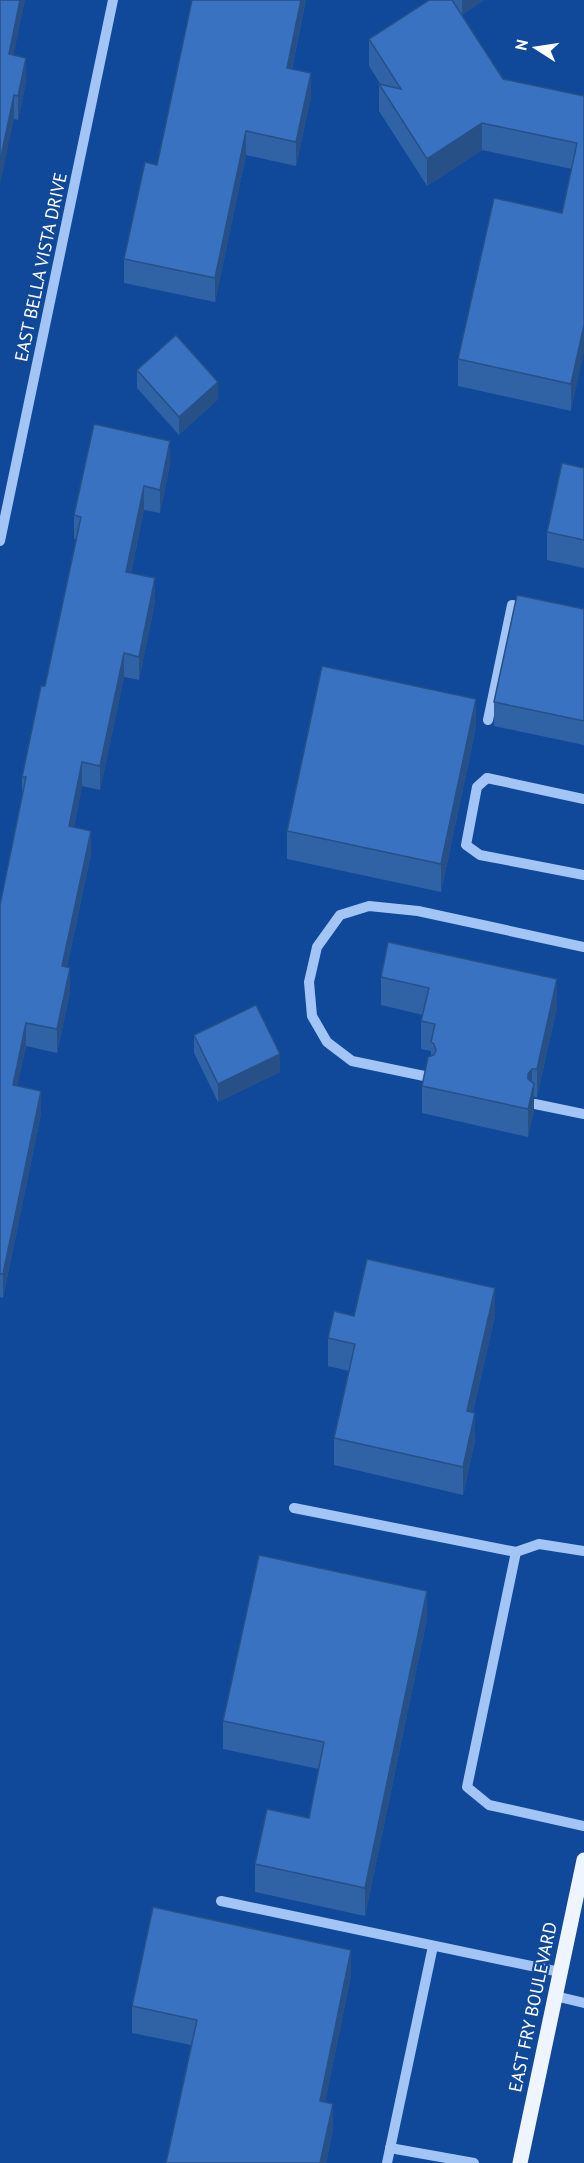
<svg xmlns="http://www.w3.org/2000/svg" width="584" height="2163" font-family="'PT Sans',sans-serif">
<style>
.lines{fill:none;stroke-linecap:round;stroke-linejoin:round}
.minor{stroke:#a2c5f5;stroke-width:10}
.major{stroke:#eff5ff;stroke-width:15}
.wall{fill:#3062a6}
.shaded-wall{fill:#275087}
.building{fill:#3872c1;stroke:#275087;stroke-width:1.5}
.labels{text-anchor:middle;stroke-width:4.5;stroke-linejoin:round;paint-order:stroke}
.street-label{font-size:18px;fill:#fff;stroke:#10489a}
</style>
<rect width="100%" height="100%" fill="#10489a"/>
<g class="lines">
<g class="minor">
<path d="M 0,541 L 113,0"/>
<path d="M 488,720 L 512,605 L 528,608"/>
<path d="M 584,799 L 487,778 L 477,787 L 466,845 L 480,855 L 584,875"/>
<path d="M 429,1077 L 352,1061 L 327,1042 L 312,1016 L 309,982 L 317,947 L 340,915 L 369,906 L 418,911 L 584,947"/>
<path d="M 535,1104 L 584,1114"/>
<path d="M 294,1508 L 516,1552"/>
<path d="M 584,1551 L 539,1544 L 516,1552 L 467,1787 L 489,1805 L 584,1826"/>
<path d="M 221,1901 L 560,1972"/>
<path d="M 555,1996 L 584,2003"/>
<path d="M 390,2148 L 474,2163"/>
<path d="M 387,2163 L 433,1946"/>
</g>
<path class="major" d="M 520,2163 L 584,1860"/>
</g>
<g class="wall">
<path d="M 0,0 L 25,0 L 13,55 L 26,82 L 18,120 L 14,119 Z"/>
<path d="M 306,0 L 292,69 L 311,97 L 296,166 L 246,155 L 215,302 L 124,283 L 124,259 L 157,165 Z"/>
<path d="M 429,0 L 484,0 L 462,15 L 503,79 L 584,96 L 571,411 L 458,386 L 458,359 L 562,213 L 572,169 L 482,150 L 427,186 L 379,111 L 379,84 L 381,85 L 369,66 L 369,39 Z"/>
<path d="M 137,370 L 218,399 L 179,435 L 137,388 Z"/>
<path d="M 170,464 L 160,513 L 144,510 L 131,573 L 155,602 L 139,680 L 124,677 L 100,790 L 82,786 L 74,827 L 91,854 L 67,967 L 70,992 L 57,1053 L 26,1046 L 17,1086 L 41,1114 L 3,1298 L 0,1297 L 0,905 L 22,798 L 22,777 L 45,686 L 77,539 L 74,539 L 74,515 Z"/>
<path d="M 584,468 L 584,568 L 547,560 L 547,532 Z"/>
<path d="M 584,609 L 584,745 L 494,726 L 494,702 Z"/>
<path d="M 476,727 L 441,892 L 287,859 L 287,831 Z"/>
<path d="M 381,977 L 557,1007 L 537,1097 L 534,1097 L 534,1111 L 528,1137 L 422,1113 L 422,1086 L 431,1056 L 431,1051 L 421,1049 L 421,1021 L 423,1015 L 381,1005 Z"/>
<path d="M 194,1035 L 280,1072 L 218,1102 L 194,1053 Z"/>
<path d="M 495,1316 L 473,1412 L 475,1441 L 463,1495 L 334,1465 L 334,1438 L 349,1371 L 328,1366 L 328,1338 Z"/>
<path d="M 427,1619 L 365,1916 L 255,1892 L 255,1864 L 309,1818 L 319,1769 L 223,1749 L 223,1721 Z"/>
<path d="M 351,1976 L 325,2102 L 333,2130 L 326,2163 L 166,2163 L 191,2045 L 132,2033 L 132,2006 Z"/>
</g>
<g class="shaded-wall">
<path d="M 20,0 L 25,0 L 9,78 L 9,54 Z"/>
<path d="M 301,0 L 306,0 L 287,92 L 287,68 Z"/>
<path d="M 462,0 L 484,0 L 462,15 Z"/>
<path d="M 26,58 L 26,82 L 18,120 L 18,96 Z"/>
<path d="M 311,73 L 311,97 L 296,166 L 296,142 Z"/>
<path d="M 14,95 L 14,119 L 0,185 L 0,161 Z"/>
<path d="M 482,123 L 482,150 L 427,186 L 427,159 Z"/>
<path d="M 246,131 L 246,155 L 215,302 L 215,278 Z"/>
<path d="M 584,325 L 584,352 L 571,411 L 571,384 Z"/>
<path d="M 218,382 L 218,399 L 179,435 L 179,417 Z"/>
<path d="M 170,441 L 170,464 L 160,513 L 160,490 Z"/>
<path d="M 144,486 L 144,510 L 126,595 L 126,572 Z"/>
<path d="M 155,578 L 155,602 L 139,680 L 139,657 Z"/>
<path d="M 124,653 L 124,677 L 100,790 L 100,766 Z"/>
<path d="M 476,699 L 476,727 L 441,892 L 441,864 Z"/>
<path d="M 82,762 L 82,786 L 69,850 L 69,826 Z"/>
<path d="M 91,831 L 91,854 L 62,990 L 62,966 Z"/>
<path d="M 70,968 L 70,992 L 57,1053 L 57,1029 Z"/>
<path d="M 557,979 L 557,1007 L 537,1097 L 537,1069 Z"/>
<path d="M 26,1023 L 26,1046 L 13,1108 L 13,1085 Z"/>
<path d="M 280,1054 L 280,1072 L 218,1102 L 218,1084 Z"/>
<path d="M 532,1069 L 532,1091 L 534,1084 L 534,1111 L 528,1137 L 528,1074 Z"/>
<path d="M 41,1091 L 41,1114 L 3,1298 L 3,1274 Z"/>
<path d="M 495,1288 L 495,1316 L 467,1439 L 467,1411 Z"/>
<path d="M 475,1413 L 475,1441 L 463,1495 L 463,1467 Z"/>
<path d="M 427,1591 L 427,1619 L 365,1916 L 365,1888 Z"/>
<path d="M 351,1950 L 351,1976 L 320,2128 L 320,2101 Z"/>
<path d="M 333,2104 L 333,2130 L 326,2163 L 320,2163 Z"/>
</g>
<g class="building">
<path d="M 0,0 L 20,0 L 9,54 L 26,58 L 18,96 L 14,95 L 0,161 Z"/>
<path d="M 192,0 L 301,0 L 287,68 L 311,73 L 296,142 L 246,131 L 215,278 L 124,259 L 145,162 L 157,165 Z"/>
<path d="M 429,0 L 452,0 L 503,79 L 584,96 L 584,325 L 571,384 L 458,359 L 494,198 L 562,213 L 577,143 L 482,123 L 427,159 L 379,84 L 401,89 L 369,39 Z"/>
<path d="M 176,335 L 218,382 L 179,417 L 137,370 Z"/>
<path d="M 94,424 L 170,441 L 160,490 L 144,486 L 126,572 L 155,578 L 139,657 L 124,653 L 100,766 L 82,762 L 69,826 L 91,831 L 62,966 L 70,968 L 57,1029 L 26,1023 L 13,1085 L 41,1091 L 3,1274 L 0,1274 L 0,905 L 26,777 L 22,777 L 41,686 L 45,686 L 81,517 L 74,515 Z"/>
<path d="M 562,463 L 584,468 L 584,540 L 547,532 Z"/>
<path d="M 517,595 L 584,609 L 584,721 L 494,702 Z"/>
<path d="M 322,666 L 476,699 L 441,864 L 287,831 Z"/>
<path d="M 388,942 L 557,979 L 537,1069 L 532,1069 L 528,1074 L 528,1079 L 534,1084 L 528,1109 L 422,1086 L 428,1057 L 434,1055 L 436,1050 L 434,1044 L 431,1042 L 435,1024 L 421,1021 L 429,988 L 381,977 Z"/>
<path d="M 256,1005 L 280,1054 L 218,1084 L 194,1035 Z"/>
<path d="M 367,1259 L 495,1288 L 467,1411 L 475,1413 L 463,1467 L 334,1438 L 355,1344 L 328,1338 L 334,1311 L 354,1316 Z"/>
<path d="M 259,1555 L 427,1591 L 365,1888 L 255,1864 L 267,1809 L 309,1818 L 324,1742 L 223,1721 Z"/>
<path d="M 153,1907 L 351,1950 L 320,2101 L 333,2104 L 320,2163 L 166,2163 L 197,2020 L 132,2006 Z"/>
</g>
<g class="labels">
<g class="street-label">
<text transform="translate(41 267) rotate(-78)" y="6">EAST BELLA VISTA DRIVE</text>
<text transform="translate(533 2007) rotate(-78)" y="6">EAST FRY BOULEVARD</text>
</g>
</g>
<g transform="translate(536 48) rotate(282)" stroke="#10489a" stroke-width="4.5" paint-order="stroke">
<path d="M0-4.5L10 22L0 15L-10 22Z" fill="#ffffff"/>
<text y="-9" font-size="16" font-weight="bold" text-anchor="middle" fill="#ffffff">N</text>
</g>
</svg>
